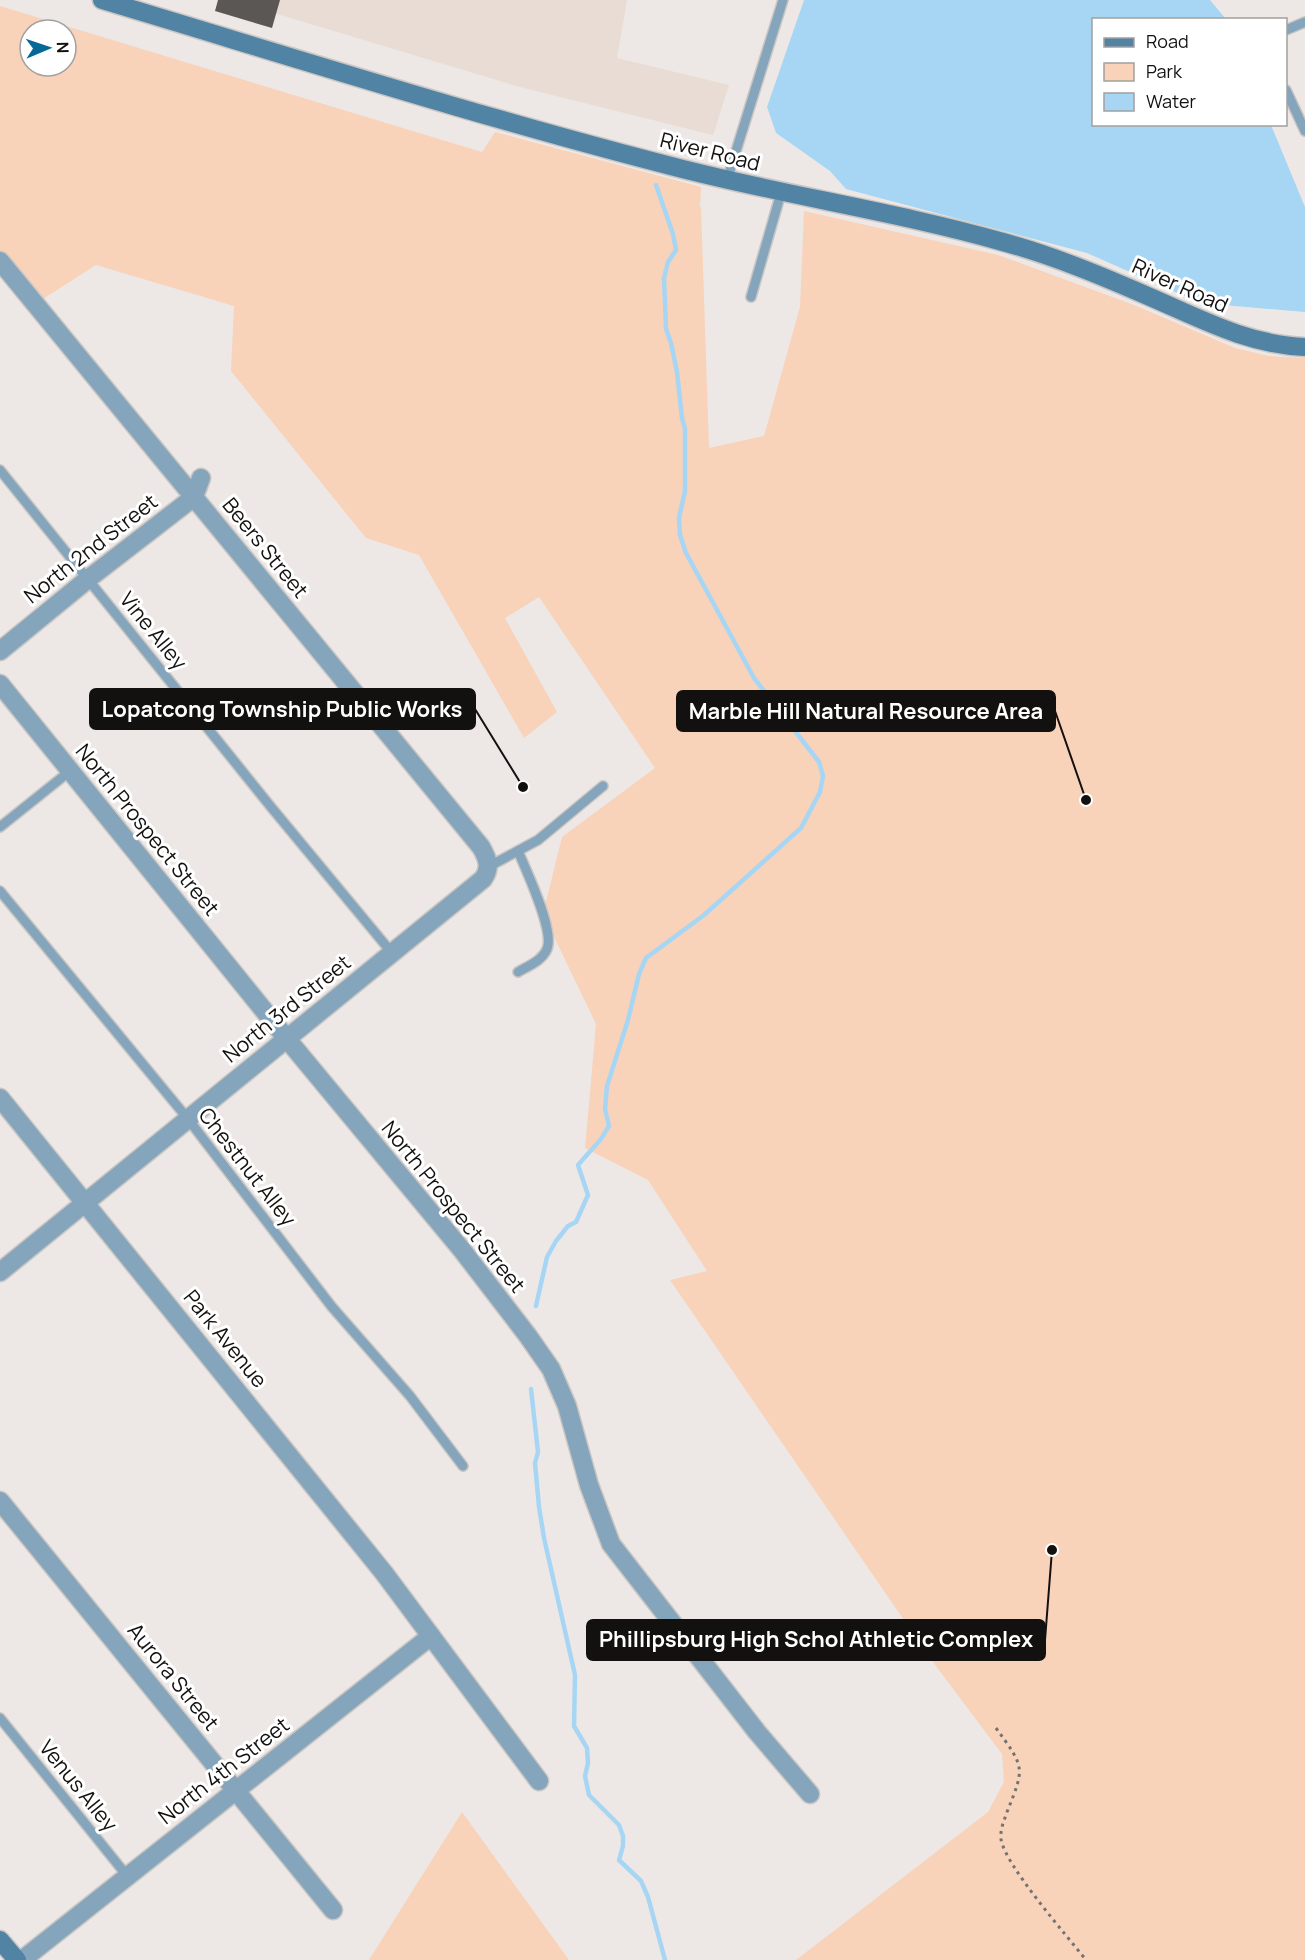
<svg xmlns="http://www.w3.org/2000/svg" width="1305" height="1960" font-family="Manrope,sans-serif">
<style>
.built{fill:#e8dcd4}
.green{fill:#f8d2b9;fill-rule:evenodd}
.water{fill:#a7d6f5}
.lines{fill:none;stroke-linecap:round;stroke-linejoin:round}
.stream{stroke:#a7d6f5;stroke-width:4.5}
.building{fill:#5b5754}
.lane-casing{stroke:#cac6c3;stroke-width:12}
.street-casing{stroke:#cac6c3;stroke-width:21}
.secondary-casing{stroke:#cac6c3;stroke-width:21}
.path{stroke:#757270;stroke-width:3;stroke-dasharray:3 4.5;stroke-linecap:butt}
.lane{stroke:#84a5bb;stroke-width:9}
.street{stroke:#84a5bb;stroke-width:18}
.secondary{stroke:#5083a4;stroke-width:18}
.labels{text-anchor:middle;stroke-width:6;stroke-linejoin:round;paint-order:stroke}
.street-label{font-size:21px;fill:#131110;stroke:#fff}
.leader{fill:none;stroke:#131110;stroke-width:2}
.callout-dot{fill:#131110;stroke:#fff;stroke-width:2}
.callout{fill:#131110;stroke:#131110;stroke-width:2}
.callout-label{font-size:22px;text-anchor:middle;font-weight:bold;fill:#fff}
</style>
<rect width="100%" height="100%" fill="#ede8e5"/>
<path class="built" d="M 231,0 L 627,0 L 617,58 L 729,85 L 713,135 L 520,87 Z"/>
<g class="green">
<path d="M 0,6 L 482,152 L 495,132 L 701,187 L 700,207 L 701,207 L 709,448 L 764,436 L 800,307 L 804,211 L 998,255 L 1134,305 L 1235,348 L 1269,356 L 1305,358 L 1305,1960 L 796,1960 L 988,1812 L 1004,1782 L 1002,1754 L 930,1658 L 670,1280 L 707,1271 L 648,1180 L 585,1148 L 596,1024 L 543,914 L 562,837 L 655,768 L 539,597 L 505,618 L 557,712 L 524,738 L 419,555 L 366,538 L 231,371 L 234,306 L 96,265 L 35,304 L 0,264 ZM 30,30 L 66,30 L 66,66 L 30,66 Z"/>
<path d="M 462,1812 L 569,1960 L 369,1960 Z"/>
</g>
<path class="water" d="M 804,0 L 1210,0 L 1226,19 L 1094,20 L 1094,124 L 1271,125 L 1305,207 L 1305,312 L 1200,303 L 1087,253 L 846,189 L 830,171 L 776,133 L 767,107 Z"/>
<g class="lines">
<g class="stream">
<path d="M 536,1306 L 547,1257 L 556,1241 L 568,1226 L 576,1222 L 588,1195 L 578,1165 L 601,1139 L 609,1126 L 605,1109 L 607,1086 L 628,1020 L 639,974 L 646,958 L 704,915 L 801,828 L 820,792 L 823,776 L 819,762 L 754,678 L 686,553 L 680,535 L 679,518 L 685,491 L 685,429 L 682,418 L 677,372 L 671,343 L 666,329 L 664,278 L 668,262 L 676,250 L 673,234 L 656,185"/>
<path d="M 531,1389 L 538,1452 L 535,1463 L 539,1507 L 544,1538 L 575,1675 L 574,1726 L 587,1748 L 588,1763 L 585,1776 L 589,1795 L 619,1825 L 623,1836 L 623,1846 L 619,1860 L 641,1881 L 648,1897 L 665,1960"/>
</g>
</g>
<path class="building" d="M 218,0 L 280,0 L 272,28 L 215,11 Z"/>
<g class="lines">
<defs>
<g id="lane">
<path d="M 1286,30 L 1305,22"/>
<path d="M 1286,90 L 1305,131"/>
<path d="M 727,180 L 783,0"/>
<path d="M 751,297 L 781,193"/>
<path d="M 0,470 L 271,807 L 392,953"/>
<path d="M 0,827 L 70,771"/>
<path d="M 488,867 L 538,840 L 603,786"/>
<path d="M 0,891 L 188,1119 L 332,1307 L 410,1396 L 463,1466"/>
<path d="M 518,972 C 528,966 542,961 547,949 C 555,931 526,870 518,851"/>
<path d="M 0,1718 L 128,1877"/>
</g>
<g id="street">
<path d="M 0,261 L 481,847 C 488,859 491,868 483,879 L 0,1272"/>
<path d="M 0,651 L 88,579 L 194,497 L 201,478"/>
<path d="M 0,684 L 287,1039 L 462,1250 L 528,1336 L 551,1369 L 567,1406 L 589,1485 L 611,1544 L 757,1732 L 810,1794"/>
<path d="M 0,1098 L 384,1573 L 539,1781"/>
<path d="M 0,1501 L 333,1910"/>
<path d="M 22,1960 L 431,1636"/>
</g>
<g id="secondary">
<path d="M 102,0 C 292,57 480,117 671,166 C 781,195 894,211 1003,242 C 1054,256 1102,276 1150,297 C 1201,319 1249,345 1305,347"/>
<path d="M 0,1940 L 17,1960"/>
</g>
</defs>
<use href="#lane" class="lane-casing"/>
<use href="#street" class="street-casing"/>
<use href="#secondary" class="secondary-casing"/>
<path class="path" d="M 996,1728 C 1025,1768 1025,1767 1007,1812 C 1004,1821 1000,1829 1001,1839 C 1004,1864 1068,1937 1086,1960"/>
<use href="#lane" class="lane"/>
<use href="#street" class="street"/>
<use href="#secondary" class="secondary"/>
</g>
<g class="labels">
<g class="street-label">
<text transform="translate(710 152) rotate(14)" y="7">River Road</text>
<text transform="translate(1180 286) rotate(24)" y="7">River Road</text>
<text transform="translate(265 548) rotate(51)" y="7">Beers Street</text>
<text transform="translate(91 549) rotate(-38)" y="7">North 2nd Street</text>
<text transform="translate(153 631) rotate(51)" y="7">Vine Alley</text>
<text transform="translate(147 830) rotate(51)" y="7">North Prospect Street</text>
<text transform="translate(287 1009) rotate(-39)" y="7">North 3rd Street</text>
<text transform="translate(247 1167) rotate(52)" y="7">Chestnut Alley</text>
<text transform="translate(453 1207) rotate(51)" y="7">North Prospect Street</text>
<text transform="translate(225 1339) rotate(51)" y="7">Park Avenue</text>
<text transform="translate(173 1677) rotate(51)" y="7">Aurora Street</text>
<text transform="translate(224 1771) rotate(-38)" y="7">North 4th Street</text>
<text transform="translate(78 1786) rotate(51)" y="7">Venus Alley</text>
</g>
</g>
<path class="leader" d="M523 787L475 709M1086 800L1055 711M1052 1550L1045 1640"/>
<g class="callout-dot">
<circle cx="523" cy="787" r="6"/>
<circle cx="1086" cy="800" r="6"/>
<circle cx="1052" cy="1550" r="6"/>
</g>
<g class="callout">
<rect x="90" y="689" width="385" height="40" rx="6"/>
<rect x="677" y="691" width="378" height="40" rx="6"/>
<rect x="587" y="1620" width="458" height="40" rx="6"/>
</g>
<g class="callout-label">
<text x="282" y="717">Lopatcong Township Public Works</text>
<text x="866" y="719">Marble Hill Natural Resource Area</text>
<text x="816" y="1647">Phillipsburg High Schol Athletic Complex</text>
</g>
<rect x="1092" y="18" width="195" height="108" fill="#ffffff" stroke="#a1a09f" stroke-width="1.5"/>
<rect x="1104" y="38" width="30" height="9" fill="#5083a4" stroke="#a1a09f" stroke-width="1.5"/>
<text x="1146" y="48" font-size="18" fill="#131110">Road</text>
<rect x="1104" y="63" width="30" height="18" fill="#f8d2b9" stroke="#a1a09f" stroke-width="1.5"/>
<text x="1146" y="78" font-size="18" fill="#131110">Park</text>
<rect x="1104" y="93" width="30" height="18" fill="#a7d6f5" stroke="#a1a09f" stroke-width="1.5"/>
<text x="1146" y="108" font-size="18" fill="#131110">Water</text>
<g transform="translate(48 48) rotate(88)"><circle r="28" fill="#ffffff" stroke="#a1a09f" stroke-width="1.5"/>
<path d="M0-4.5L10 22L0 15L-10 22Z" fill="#046997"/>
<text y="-9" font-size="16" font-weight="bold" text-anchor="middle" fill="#131110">N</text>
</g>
</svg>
